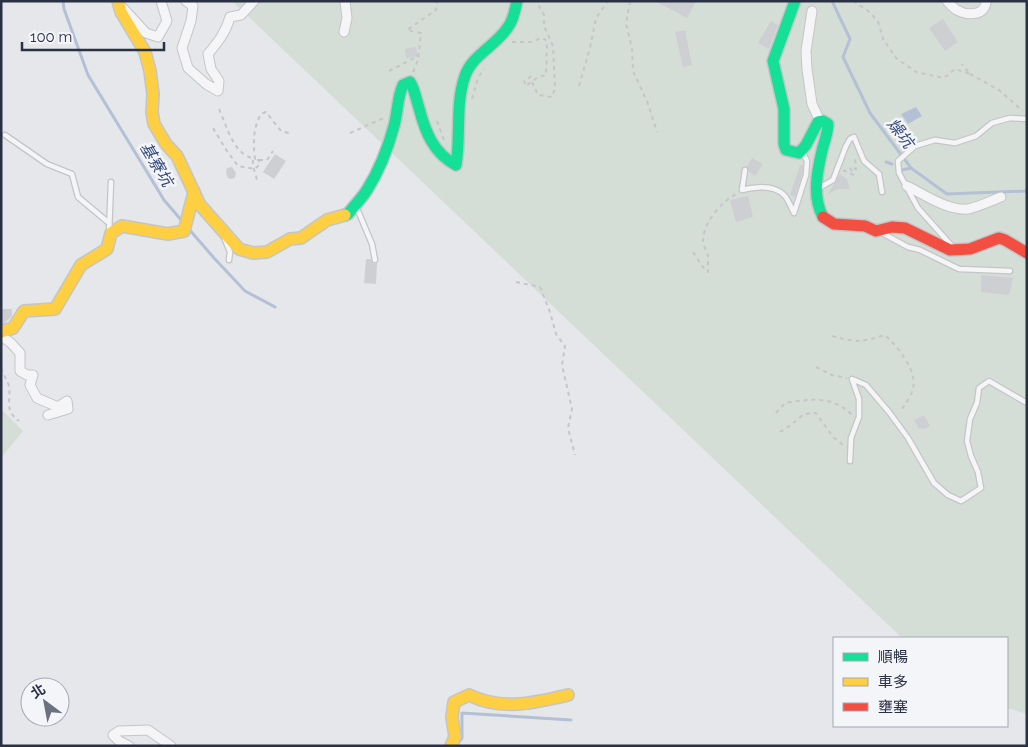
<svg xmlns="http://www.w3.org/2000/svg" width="1028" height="747" font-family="Raleway,'Noto Sans TC',sans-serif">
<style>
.green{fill:#d5ded6}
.water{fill:#b4c0d5}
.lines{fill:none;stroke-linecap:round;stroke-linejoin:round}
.stream{stroke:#b4c0d5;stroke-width:3}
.building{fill:#cecfd3}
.lane-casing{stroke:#c4c5c8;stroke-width:7}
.street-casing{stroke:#c4c5c8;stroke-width:11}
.fast-casing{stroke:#c4c5c8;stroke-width:14}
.slow-casing{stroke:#c4c5c8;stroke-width:14}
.jam-casing{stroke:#c4c5c8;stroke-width:14}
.path{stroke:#c5c5ca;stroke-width:2;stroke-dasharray:4 4;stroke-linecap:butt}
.lane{stroke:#f5f5f7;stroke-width:4.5}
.street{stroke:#f5f5f7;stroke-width:9}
.fast{stroke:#16e098;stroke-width:11}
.slow{stroke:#ffcf43;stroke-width:11}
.jam{stroke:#f24e42;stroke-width:11}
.labels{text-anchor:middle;stroke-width:5;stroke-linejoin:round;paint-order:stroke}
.water-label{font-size:16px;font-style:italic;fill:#344b7a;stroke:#f4f5f9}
</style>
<rect width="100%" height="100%" fill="#e6e7ea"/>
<g class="green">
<path d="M 232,1 L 1027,1 L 1027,714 L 1007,708 L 1007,638 L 902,638 Z"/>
<path d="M 1,409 L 23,431 L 1,458 Z"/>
</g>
<path class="water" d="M 916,107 L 922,116 L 908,124 L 901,114 Z"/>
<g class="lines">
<g class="stream">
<path d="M 63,1 L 64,9 L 88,75 L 164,200 L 182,221"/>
<path d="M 832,1 L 850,39 L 843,57 L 870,113 L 911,168 L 947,194 L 1027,191"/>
<path d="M 886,162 L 892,164"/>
<path d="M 902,170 L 911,168"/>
<path d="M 188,228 L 214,258 L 245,291 L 275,307"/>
<path d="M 459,742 L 462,738 L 462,713 L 571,720"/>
</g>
</g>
<g class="building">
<path d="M 655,1 L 696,1 L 687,18 Z"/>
<path d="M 943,19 L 958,42 L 945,51 L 929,28 Z"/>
<path d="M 771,21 L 778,25 L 769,49 L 758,43 Z"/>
<path d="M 685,30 L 692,65 L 683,67 L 675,32 Z"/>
<path d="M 416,47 L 418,56 L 406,58 L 405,49 Z"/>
<path d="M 275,154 L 286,161 L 274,179 L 263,172 Z"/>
<path d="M 752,158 L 763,164 L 755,176 L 749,172 L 747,166 Z"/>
<path d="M 800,165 L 803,165 L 802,174 L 795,197 L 790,195 Z"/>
<path d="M 232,167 L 236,173 L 235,178 L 231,179 L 228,178 L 226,173 L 227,168 Z"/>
<path d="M 840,174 L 847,179 L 850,189 L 838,189 L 828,194 Z"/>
<path d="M 748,196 L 753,217 L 736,222 L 730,200 Z"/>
<path d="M 366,259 L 371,259 L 373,264 L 377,263 L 376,284 L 364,283 Z"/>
<path d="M 981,275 L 1013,278 L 1009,295 L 981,292 Z"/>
<path d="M 1,309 L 12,309 L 12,316 L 4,324 L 1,324 Z"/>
<path d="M 924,415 L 930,426 L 924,429 L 918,428 L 914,420 Z"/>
</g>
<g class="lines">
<defs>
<g id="lane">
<path d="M 5,135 L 47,164 L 72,174 L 78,197 L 109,223"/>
<path d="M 745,170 L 742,190 C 754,187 773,184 784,195 C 788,199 791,207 794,213 L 806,175 L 807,161 L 802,151"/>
<path d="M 819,188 L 833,180 L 846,146 L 850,139 L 854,137 L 864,161 L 879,174 L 882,192"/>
<path d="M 356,206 L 372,244 L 375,260"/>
<path d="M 109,233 L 111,182"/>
<path d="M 882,233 L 908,247 L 920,250 L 959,269 L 1010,271"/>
<path d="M 225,240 L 230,252 L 229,260"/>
<path d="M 951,245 L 918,208 L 899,173 L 898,161 L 915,146 L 935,140 L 955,143 L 976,136 L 992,123 L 1010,118 L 1027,119"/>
<path d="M 850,461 L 851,438 L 859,417 L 859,399 L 852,379 L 866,385 L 889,412 L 908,438 L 934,483 L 948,495 L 961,501 L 981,488 L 978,472 L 971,456 L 967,441 L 970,419 L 977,403 L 979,388 L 989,381 L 1027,403"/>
</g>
<g id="street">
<path d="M 186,1 L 193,6 L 191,21 L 182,48 L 188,68 L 206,84 L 218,91 L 219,81 L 211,69 L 208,54 C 218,42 226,32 230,17 L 241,15 L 254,1"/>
<path d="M 947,1 C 950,4 953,8 957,10 C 967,16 986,16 986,1"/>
<path d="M 123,8 L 146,33 L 158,37 L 167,21 L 161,1"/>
<path d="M 812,11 L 806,51 L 807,69 L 812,104 L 820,121"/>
<path d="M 344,32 L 347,18 L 345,1"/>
<path d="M 907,186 C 923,194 948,211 968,209 C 979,207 990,201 1001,197"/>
<path d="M 1,336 L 11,343 L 20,353 L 20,371 L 27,375 L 33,375 L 30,385 L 37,398 L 58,407 L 67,401 L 68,409 L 48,415"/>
<path d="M 129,746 L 119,741 L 113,735 L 119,731 L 148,730 L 171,746"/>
</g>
<g id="fast">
<path d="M 795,1 L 773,61 L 784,109 L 784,144 L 786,150 L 799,153 L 806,145 L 818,122 L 823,121 L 828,124 C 828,133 824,142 822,151 C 817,172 812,197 823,217"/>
<path d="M 345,215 L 348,214 C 354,206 362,198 367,190 C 379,171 388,148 394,126 C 398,112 397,98 403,85 L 410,82 C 415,90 416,99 419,108 C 425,131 433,153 456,165 C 461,136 455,104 465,76 C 472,55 497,45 508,27 C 514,19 515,10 517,1"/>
</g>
<g id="slow">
<path d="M 118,1 L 121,12 L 145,52 L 150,71 L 153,94 L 152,112 L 154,124 L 166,144 L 177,156 L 200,205 L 239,249 L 253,253 L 267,252 L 290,239 L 301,238 L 327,220 L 345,215"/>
<path d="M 1,332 L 13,328 L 24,311 L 55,309 L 81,265 L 107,249 L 111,233 L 122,226 L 168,234 L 184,231 L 194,192"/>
<path d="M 451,746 L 455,737 L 452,717 L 454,702 L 469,695 C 501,711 535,703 568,695"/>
</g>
<path id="jam" d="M 823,217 L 834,224 L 865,226 L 876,231 L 892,227 L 905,228 L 950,250 L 970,249 L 999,238 L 1005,240 L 1027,253"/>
</defs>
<use href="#lane" class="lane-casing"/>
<use href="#street" class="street-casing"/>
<use href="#fast" class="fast-casing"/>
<use href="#slow" class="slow-casing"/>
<use href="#jam" class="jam-casing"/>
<g class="path">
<path d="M 630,1 L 626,24 L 632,48 L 633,71 L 647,101 L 657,132"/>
<path d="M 853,1 L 867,10 L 878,21 L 883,39 L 896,58 L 916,72 L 944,78 L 955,69 L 970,74 L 962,64"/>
<path d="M 512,42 L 531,42 L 542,38 L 547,41 L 546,75 L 538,77 L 526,86 L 524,81 L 533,75"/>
<path d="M 389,71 L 418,56"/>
<path d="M 413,72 L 418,60 L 421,33 L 407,30 L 436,10 L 437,1"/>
<path d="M 970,74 L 999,90 L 1023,111"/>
<path d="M 532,82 L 538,95 L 552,97 L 555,88 L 553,46 L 544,26 L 544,15 L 536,1"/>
<path d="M 579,86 L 590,48 L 596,18 L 608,1"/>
<path d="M 472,99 L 478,78 L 484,69"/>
<path d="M 219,109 C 227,126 233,155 255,159 C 253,143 253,128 261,114 L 266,112 L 281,131 L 292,134"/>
<path d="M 437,121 L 444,140"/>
<path d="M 213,128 L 227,151 L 238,166 L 255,169 L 260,164 L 259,160 L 253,160 C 252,166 256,174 257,181"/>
<path d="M 350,133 L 386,117"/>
<path d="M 259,160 L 267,160 L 273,151"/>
<path d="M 843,170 L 854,175 L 850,168 L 856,169 L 855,159"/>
<path d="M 693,252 L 702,266 L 708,272 C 708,267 708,261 708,256 C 707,251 703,246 703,241 C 703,223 721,202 736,194"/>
<path d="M 516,282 L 540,287 L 550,312 L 556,334 L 565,346 L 562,365 L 572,409 L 568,428 L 575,455"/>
<path d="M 832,336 C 856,343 862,342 885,335 C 898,347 920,373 912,392 C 910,398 905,404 902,409"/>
<path d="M 816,367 L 832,375 L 847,378"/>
<path d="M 1,368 C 3,374 6,378 8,383 C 13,397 2,409 19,421"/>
<path d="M 776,413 L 785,403 C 811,399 832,395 852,415"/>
<path d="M 780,432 L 791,425 L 804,414 L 816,413 L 833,437 L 843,445"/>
</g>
<use href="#lane" class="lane"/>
<use href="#street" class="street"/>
<use href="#fast" class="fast"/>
<use href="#slow" class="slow"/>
<use href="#jam" class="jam"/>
</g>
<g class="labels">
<g class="water-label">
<text transform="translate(901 133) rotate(53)" y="6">燥坑</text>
<text transform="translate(157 164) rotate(59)" y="6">基寮坑</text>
</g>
</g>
<rect width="1028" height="747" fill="none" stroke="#2b3145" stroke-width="5"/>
<rect x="833" y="637" width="175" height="90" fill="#f4f5f9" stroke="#a4a7b1"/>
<rect x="843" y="653" width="25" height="8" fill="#16e098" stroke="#a4a7b1"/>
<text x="878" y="662" font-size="15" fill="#2b3145">順暢</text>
<rect x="843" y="678" width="25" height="8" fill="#ffcf43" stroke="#a4a7b1"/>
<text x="878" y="687" font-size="15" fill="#2b3145">車多</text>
<rect x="843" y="703" width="25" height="8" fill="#f24e42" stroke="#a4a7b1"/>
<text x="878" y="712" font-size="15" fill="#2b3145">壅塞</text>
<g transform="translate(45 702) rotate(328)"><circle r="24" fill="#f4f5f9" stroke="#a4a7b1"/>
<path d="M0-4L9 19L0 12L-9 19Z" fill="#6c717f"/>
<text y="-8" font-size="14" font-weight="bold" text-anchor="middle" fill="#2b3145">北</text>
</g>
<path d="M22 42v8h142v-8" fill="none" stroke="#2b3145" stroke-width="2.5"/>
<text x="30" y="42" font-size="15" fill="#2b3145" stroke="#f4f5f9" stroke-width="4" paint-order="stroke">100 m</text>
</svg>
